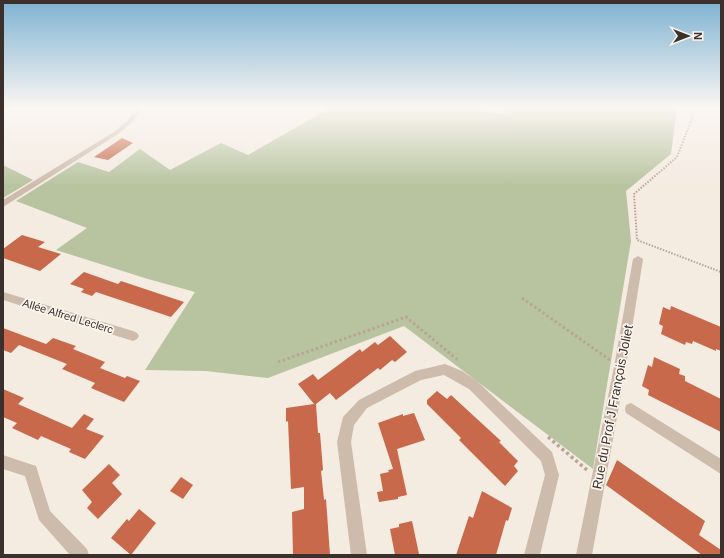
<svg xmlns="http://www.w3.org/2000/svg" width="724" height="558" font-family="Helvetica,sans-serif">
<style>
.green{fill:#b8c4a0}
.building{fill:#c8694b}
.lines{fill:none;stroke-linecap:round;stroke-linejoin:round}
.path-far2{stroke:#b9a596;stroke-width:2;stroke-dasharray:1.5 1.5;stroke-linecap:butt}
.path-far1{stroke:#b9a596;stroke-width:3;stroke-dasharray:2.5 2.5;stroke-linecap:butt}
.path{stroke:#b9a596;stroke-width:3.5;stroke-dasharray:3 3;stroke-linecap:butt}
.minor{fill:#cdbbac;fill-rule:evenodd}
.labels{text-anchor:middle;stroke-width:3.5;stroke-linejoin:round;paint-order:stroke}
.street-label{font-size:11px;fill:#3b302b;stroke:#fbf5ee}
.near-street-label{font-size:13px;fill:#3b302b;stroke:#fbf5ee}
</style>
<rect width="100%" height="100%" fill="#f4ebe1"/>
<g class="green">
<path d="M 330,108 L 477,108 L 500,114 L 504,113 L 501,108 L 677,108 L 671,154 L 626,191 L 631,241 L 593,469 L 404,326 L 268,378 L 206,371 L 145,370 L 195,292 L 148,279 L 56,250 L 87,228 L 16,201 L 78,162 L 109,172 L 140,149 L 170,170 L 221,143 L 248,155 Z"/>
<path d="M 3,165 L 33,180 L 3,198 Z"/>
</g>
<g class="building">
<path d="M 122,138 L 133,143 L 108,160 L 94,157 Z"/>
<path d="M 22,235 L 45,242 L 38,247 L 61,254 L 40,271 L 3,258 L 3,249 Z"/>
<path d="M 84,272 L 118,284 L 121,281 L 184,302 L 171,317 L 96,292 L 92,296 L 81,292 L 84,289 L 70,284 Z"/>
<path d="M 671,306 L 721,327 L 721,351 L 716,349 L 716,351 L 693,341 L 692,344 L 686,342 L 685,345 L 661,334 L 663,326 L 659,324 L 663,307 L 670,310 Z"/>
<path d="M 3,328 L 46,344 L 53,338 L 76,346 L 73,349 L 105,362 L 100,368 L 125,378 L 127,376 L 140,381 L 124,402 L 91,388 L 95,383 L 62,369 L 67,364 L 19,345 L 11,353 L 3,350 Z"/>
<path d="M 390,336 L 407,352 L 395,362 L 392,360 L 380,370 L 378,368 L 336,400 L 330,393 L 316,404 L 318,433 L 320,433 L 323,470 L 321,471 L 324,500 L 326,499 L 330,555 L 293,555 L 292,512 L 304,509 L 304,487 L 291,489 L 288,421 L 286,422 L 286,408 L 314,404 L 298,384 L 313,374 L 318,380 L 360,349 L 362,352 L 375,342 L 378,345 Z"/>
<path d="M 654,357 L 680,369 L 679,374 L 685,376 L 685,381 L 721,399 L 721,432 L 648,395 L 649,390 L 642,386 L 648,365 L 652,367 Z"/>
<path d="M 3,389 L 24,398 L 18,404 L 72,428 L 84,414 L 94,419 L 86,429 L 104,436 L 85,459 L 69,452 L 71,449 L 41,436 L 38,440 L 12,428 L 17,423 L 3,417 Z"/>
<path d="M 437,391 L 447,399 L 451,395 L 501,441 L 499,442 L 518,461 L 514,466 L 518,471 L 505,486 L 459,440 L 461,438 L 427,404 L 427,400 Z"/>
<path d="M 414,413 L 425,440 L 397,449 L 407,495 L 398,497 L 398,499 L 379,502 L 377,492 L 383,491 L 380,474 L 389,472 L 388,470 L 393,469 L 378,423 L 403,414 L 403,416 Z"/>
<path d="M 617,460 L 705,521 L 699,535 L 721,550 L 721,555 L 702,555 L 606,485 Z"/>
<path d="M 109,464 L 120,475 L 112,483 L 122,494 L 98,519 L 87,508 L 92,502 L 82,490 Z"/>
<path d="M 181,477 L 193,485 L 183,499 L 170,491 Z"/>
<path d="M 482,491 L 512,508 L 508,521 L 506,520 L 496,555 L 456,555 L 469,516 L 473,518 Z"/>
<path d="M 139,509 L 156,523 L 131,555 L 111,538 L 127,519 L 129,521 Z"/>
<path d="M 412,521 L 419,554 L 395,555 L 390,529 L 399,527 L 399,524 Z"/>
</g>
<g class="lines">
<g class="path-far2">
<path d="M 696,108 L 677,157 L 634,194 L 637,240 L 721,272"/>
<path d="M 712,108 L 721,110"/>
</g>
<g class="path-far1">
<path d="M 522,298 L 610,360"/>
<path d="M 278,362 L 406,317 L 459,361"/>
</g>
<path class="path" d="M 548,437 L 587,470"/>
<g class="minor">
<path d="M 137,108 L 143,108 L 132,122 L 118,134 L 3,207 L 3,200 L 114,132 L 128,120 Z"/>
<path d="M 638,256 L 643,259 L 626,367 L 592,555 L 576,555 L 614,367 L 633,259 Z"/>
<path d="M 3,292 L 133,331 L 137,333 L 139,336 L 137,339 L 133,341 L 3,300 Z"/>
<path d="M 445,364 L 462,371 L 477,381 L 552,452 L 559,475 L 540,555 L 524,555 L 545,475 L 541,461 L 469,389 L 444,375 L 421,380 L 367,408 L 354,425 L 351,442 L 367,555 L 351,555 L 337,442 L 343,417 L 359,400 L 415,371 Z"/>
<path d="M 631,403 L 721,459 L 721,474 L 626,413 L 625,409 L 626,405 Z"/>
<path d="M 3,455 L 36,466 L 50,511 L 87,549 L 89,555 L 70,555 L 39,520 L 25,476 L 3,469 Z"/>
</g>
</g>
<linearGradient id="sky" x2="0" y2="1"><stop stop-color="#7eb2d2"/><stop offset="0.58" stop-color="#faf6f2"/><stop offset="1" stop-color="#faf6f2" stop-opacity="0"/></linearGradient>
<rect width="724" height="186" fill="url(#sky)"/>
<g class="labels">
<g class="street-label">
<text transform="translate(68 316) rotate(17)" y="4">Allée Alfred Leclerc</text>
</g>
<g class="near-street-label">
<text transform="translate(612 407) rotate(-79)" y="5">Rue du Prof J François Joliet</text>
</g>
</g>
<rect width="724" height="558" fill="none" stroke="#3b302b" stroke-width="8"/>
<g transform="translate(688 36) rotate(90)" stroke="#fbf5ee" stroke-width="3" paint-order="stroke">
<path d="M0-3L7 15L0 10L-7 15Z" fill="#3b302b"/>
<text y="-6" font-size="11" font-weight="bold" text-anchor="middle" fill="#3b302b">N</text>
</g>
</svg>
